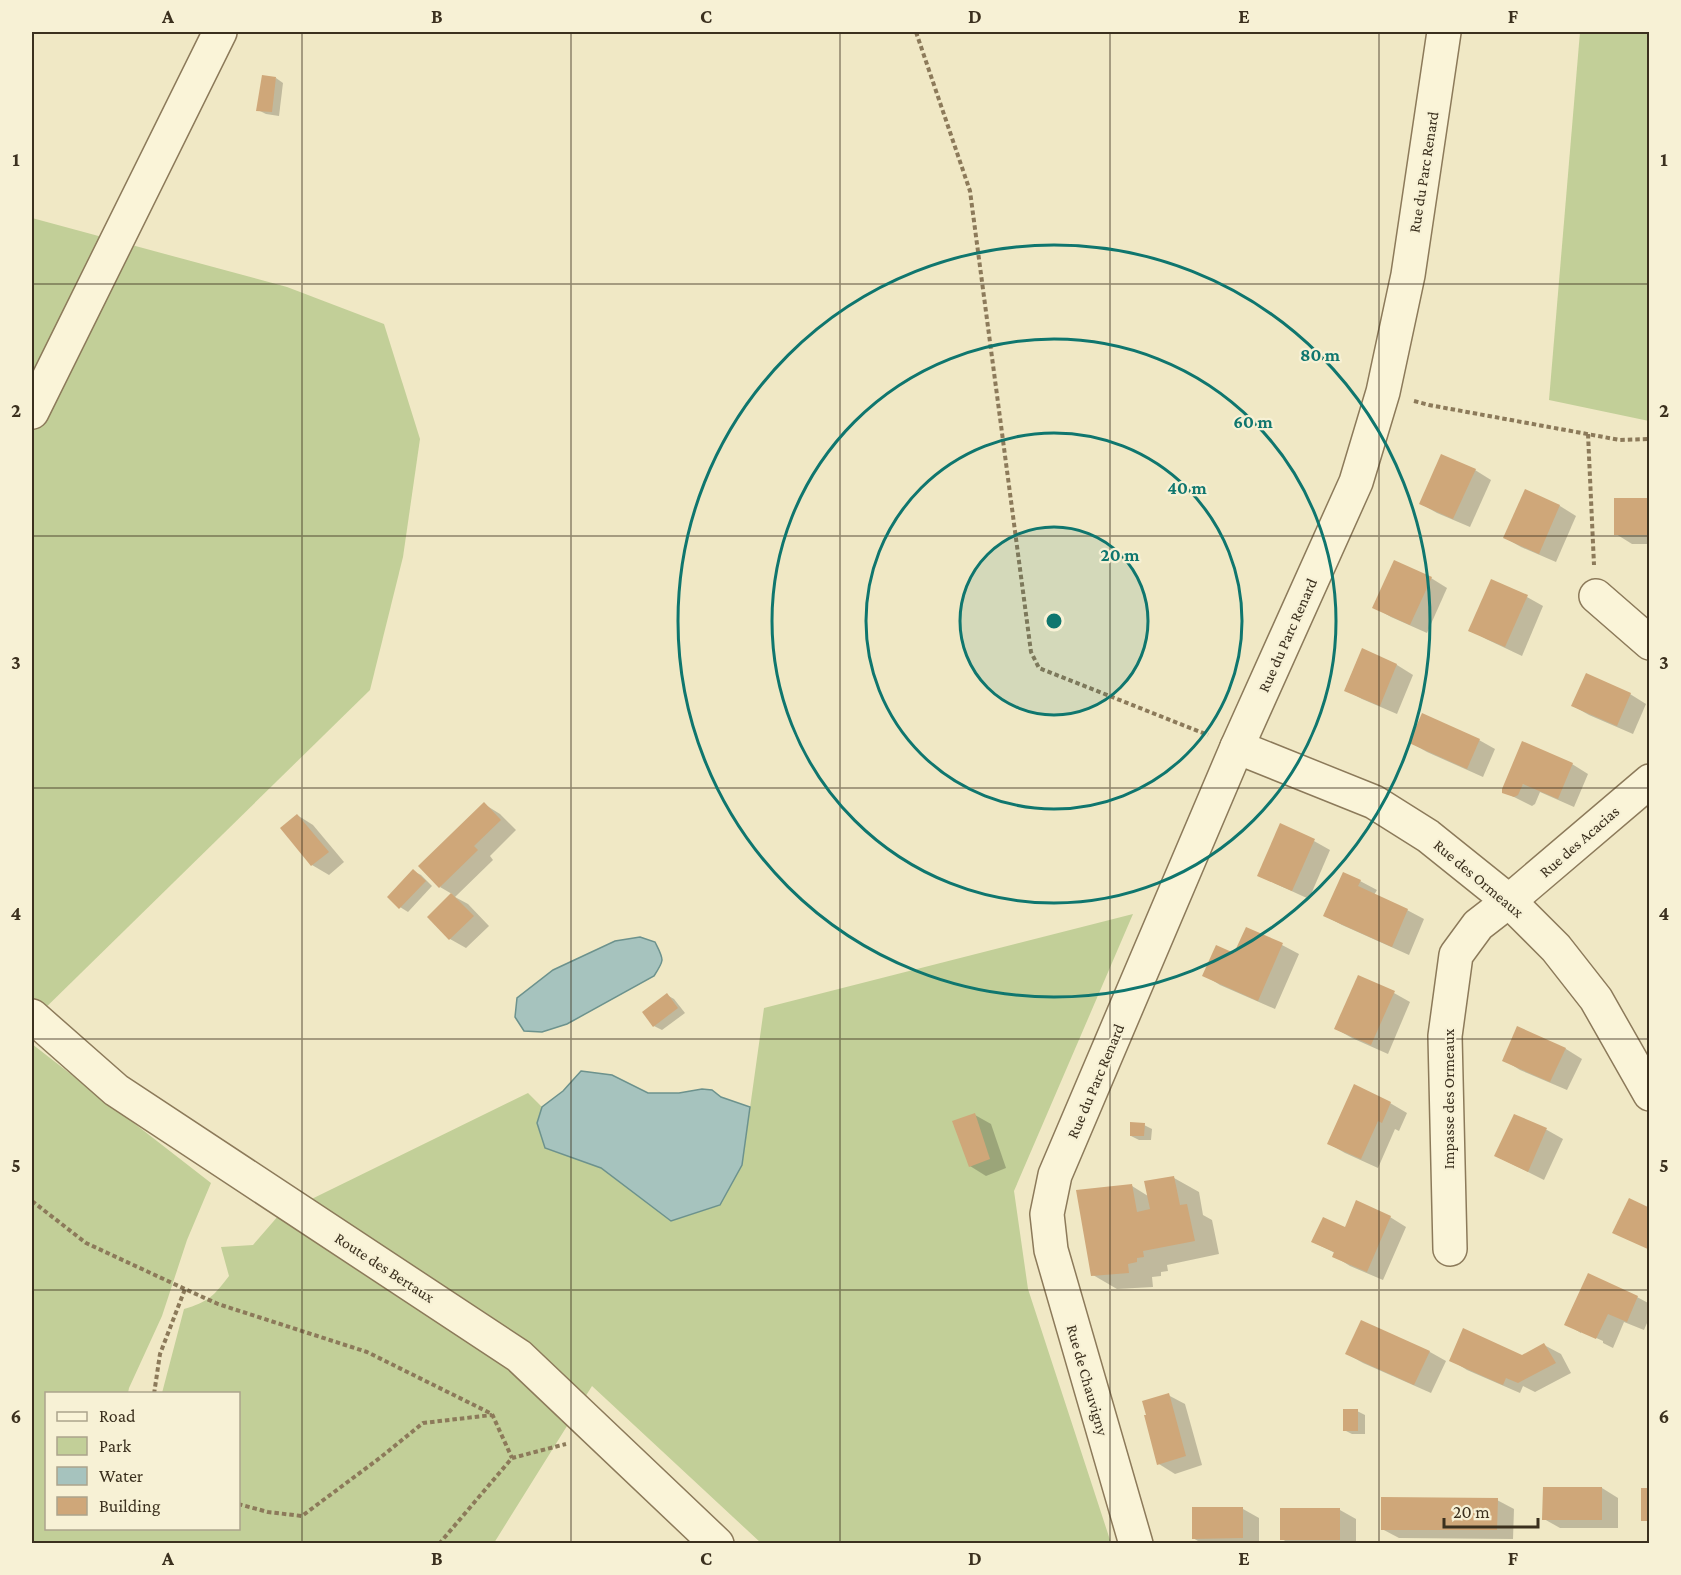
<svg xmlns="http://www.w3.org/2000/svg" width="1681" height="1575" font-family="'Crimson Pro',serif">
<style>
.green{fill:#c2cf98}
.water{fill:#a6c3be;stroke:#6c928d;stroke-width:1.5}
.shadow{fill:#0003}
.building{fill:#cfa779}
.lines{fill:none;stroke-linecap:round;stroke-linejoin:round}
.minor-casing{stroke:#8c7a5a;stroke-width:36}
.path{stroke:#8c7a5a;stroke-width:4;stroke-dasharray:4.5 3;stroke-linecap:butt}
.minor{stroke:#faf4d8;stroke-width:33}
.grid{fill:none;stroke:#3b301e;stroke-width:1.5;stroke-opacity:0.55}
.ring{fill:none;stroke:#0f766e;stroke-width:3}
.labels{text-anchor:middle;stroke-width:4.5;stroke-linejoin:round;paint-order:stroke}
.street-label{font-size:16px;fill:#3b301e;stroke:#f7f1d5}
.centre{fill:#0f766e;stroke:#f7f1d5;stroke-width:3}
.ring-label{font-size:18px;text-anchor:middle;font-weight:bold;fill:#0f766e;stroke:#f7f1d5;stroke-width:4.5;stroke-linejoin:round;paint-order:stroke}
.neatline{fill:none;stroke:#3b301e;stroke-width:2}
.grid-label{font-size:20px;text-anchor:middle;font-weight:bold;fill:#3b301e}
</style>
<rect width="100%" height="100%" fill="#f0e8c5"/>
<g class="green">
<path d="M 1580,32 L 1649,32 L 1649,421 L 1549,400 Z"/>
<path d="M 32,218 L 287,287 L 384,324 L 420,439 L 403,557 L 370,690 L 32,1021 Z"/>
<path d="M 1133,914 L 1014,1191 L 1028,1289 L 1111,1543 L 761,1543 L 592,1386 L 494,1543 L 32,1543 L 32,1044 L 211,1183 L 187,1240 L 162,1316 L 129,1388 L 128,1393 L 46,1394 L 46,1528 L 238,1528 L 238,1394 L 162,1393 L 184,1309 C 208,1302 214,1296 229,1276 L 221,1247 L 253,1245 L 279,1215 L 528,1093 L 542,1107 L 537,1123 L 545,1148 L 601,1168 L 671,1221 L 720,1205 L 742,1165 L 764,1008 Z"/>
</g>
<g class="water">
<path d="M 640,937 L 655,942 C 664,960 665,959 654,976 L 567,1024 L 542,1032 L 524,1031 L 515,1017 L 517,998 L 553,970 L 615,941 Z"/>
<path d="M 581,1071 L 612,1075 L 648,1093 L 679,1093 L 702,1089 L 712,1090 L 721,1097 L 750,1107 L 742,1165 L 720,1205 L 671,1221 L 601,1168 L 545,1148 L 537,1123 L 542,1107 L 563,1091 Z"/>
</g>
<g class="shadow">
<path d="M 276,78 L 283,83 L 279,116 L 266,114 L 258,110 Z"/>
<path d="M 1475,470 L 1491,480 L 1470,527 L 1437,513 L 1421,504 Z"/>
<path d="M 1525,491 L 1560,506 L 1576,516 L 1556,562 L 1521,547 L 1505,538 Z"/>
<path d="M 1650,500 L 1650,544 L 1632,544 L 1616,534 Z"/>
<path d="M 1431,578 L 1447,588 L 1427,633 L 1391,617 L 1374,607 Z"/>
<path d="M 1527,597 L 1543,606 L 1522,656 L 1486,639 L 1470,630 Z"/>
<path d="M 1362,650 L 1397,665 L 1413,675 L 1397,714 L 1362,699 L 1345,690 Z"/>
<path d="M 1630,694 L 1646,704 L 1633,734 L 1589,715 L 1573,706 Z"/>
<path d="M 1479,740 L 1495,749 L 1483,777 L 1427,752 L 1411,743 Z"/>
<path d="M 1572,764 L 1588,774 L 1574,807 L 1540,792 L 1535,804 L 1532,806 L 1504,792 Z"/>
<path d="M 484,804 L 500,814 L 516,830 L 490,856 L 493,860 L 455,897 L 468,904 L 489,926 L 466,948 L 450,939 L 429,917 L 452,894 L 440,887 Z"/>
<path d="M 297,815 L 313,825 L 344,862 L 329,875 L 312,865 L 282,828 Z"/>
<path d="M 1314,841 L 1330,850 L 1309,899 L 1276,884 L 1259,875 Z"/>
<path d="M 413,871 L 421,875 L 432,886 L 408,912 L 400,907 Z"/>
<path d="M 1360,881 L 1377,890 L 1374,895 L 1407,910 L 1424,919 L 1409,955 L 1342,925 L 1325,916 Z"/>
<path d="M 1247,929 L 1282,945 L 1299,954 L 1275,1009 L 1220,985 L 1204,975 L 1235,955 Z"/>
<path d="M 1394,993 L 1410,1002 L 1388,1054 L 1352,1038 L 1336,1029 Z"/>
<path d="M 667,995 L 674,999 L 685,1013 L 662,1030 L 654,1026 Z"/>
<path d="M 1518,1028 L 1566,1049 L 1582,1059 L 1567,1090 L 1520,1070 L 1504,1060 Z"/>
<path d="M 1390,1103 L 1407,1113 L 1399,1131 L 1395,1129 L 1378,1168 L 1345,1153 L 1329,1144 Z"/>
<path d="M 975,1115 L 991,1124 L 1006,1168 L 986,1176 L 970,1166 Z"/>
<path d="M 1515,1116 L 1547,1130 L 1563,1139 L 1544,1180 L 1496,1156 Z"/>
<path d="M 1144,1125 L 1152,1129 L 1151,1140 L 1139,1140 L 1131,1136 Z"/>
<path d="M 1174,1178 L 1199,1192 L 1203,1215 L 1212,1220 L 1219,1254 L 1167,1265 L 1168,1271 L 1161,1272 L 1161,1276 L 1152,1277 L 1153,1287 L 1117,1289 L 1093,1275 L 1132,1186 L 1148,1196 Z"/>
<path d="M 1390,1217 L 1406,1227 L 1383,1280 L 1350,1266 L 1334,1256 L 1335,1253 L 1313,1242 L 1345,1229 Z"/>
<path d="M 1637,1297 L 1650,1304 L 1650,1316 L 1644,1330 L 1624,1322 L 1613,1348 L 1603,1343 L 1603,1341 L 1581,1331 L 1581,1333 L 1566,1324 Z"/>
<path d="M 1362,1322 L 1430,1352 L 1446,1361 L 1431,1393 L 1363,1363 L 1347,1354 Z"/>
<path d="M 1544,1345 L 1561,1354 L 1571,1373 L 1535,1392 L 1523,1386 L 1520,1393 L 1467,1370 L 1451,1360 L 1523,1357 Z"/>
<path d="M 1168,1395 L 1185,1404 L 1202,1465 L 1175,1474 L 1159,1464 Z"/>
<path d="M 1357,1411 L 1365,1415 L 1365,1434 L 1352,1434 L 1344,1430 Z"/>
<path d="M 1602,1488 L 1618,1498 L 1618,1528 L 1560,1528 L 1544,1519 Z"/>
<path d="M 1497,1500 L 1514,1509 L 1513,1539 L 1399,1538 L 1382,1529 Z"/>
<path d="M 1243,1509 L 1259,1518 L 1259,1544 L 1203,1544 L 1193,1538 Z"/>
<path d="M 1340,1510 L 1356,1519 L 1356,1544 L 1290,1544 L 1282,1539 Z"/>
</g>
<g class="building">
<path d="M 262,75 L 276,77 L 272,112 L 256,111 Z"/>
<path d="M 1441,454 L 1476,469 L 1453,519 L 1419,504 Z"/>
<path d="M 1525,489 L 1560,505 L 1539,554 L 1503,538 Z"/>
<rect x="1614" y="498" width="36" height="37"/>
<path d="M 1394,560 L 1432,577 L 1410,625 L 1372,608 Z"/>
<path d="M 1491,579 L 1528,595 L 1505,647 L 1468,631 Z"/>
<path d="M 1362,648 L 1397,664 L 1380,706 L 1344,691 Z"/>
<path d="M 1586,673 L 1631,693 L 1617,726 L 1571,706 Z"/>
<path d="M 1422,713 L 1480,739 L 1467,769 L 1409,743 Z"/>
<path d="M 1522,741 L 1573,763 L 1558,799 L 1523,784 L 1518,795 L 1514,797 L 1502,793 L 1502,789 Z"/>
<path d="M 484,802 L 501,820 L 474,846 L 478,850 L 439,888 L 418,866 Z"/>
<path d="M 297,814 L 329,852 L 311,866 L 280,828 Z"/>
<path d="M 1280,823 L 1315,839 L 1292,891 L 1257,876 Z"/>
<path d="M 413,869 L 426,881 L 399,909 L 387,897 Z"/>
<path d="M 1343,872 L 1361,880 L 1358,886 L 1408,909 L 1392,947 L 1323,916 Z"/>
<path d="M 451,893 L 474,916 L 449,940 L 427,917 Z"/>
<path d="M 1246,927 L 1283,943 L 1258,1001 L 1202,976 L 1216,945 L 1234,953 Z"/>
<path d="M 1358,975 L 1395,991 L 1371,1045 L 1334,1029 Z"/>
<path d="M 667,993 L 678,1008 L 653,1027 L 642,1012 Z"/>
<path d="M 1517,1026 L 1566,1048 L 1550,1082 L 1502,1061 Z"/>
<path d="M 1354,1084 L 1391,1102 L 1382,1123 L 1378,1121 L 1361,1159 L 1327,1144 Z"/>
<path d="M 975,1113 L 990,1159 L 969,1167 L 952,1121 Z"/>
<path d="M 1514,1114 L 1547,1128 L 1528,1172 L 1494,1156 Z"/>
<path d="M 1130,1122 L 1145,1123 L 1144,1136 L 1130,1136 Z"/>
<path d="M 1174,1176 L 1180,1205 L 1187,1204 L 1195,1241 L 1143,1251 L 1144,1257 L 1137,1258 L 1137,1262 L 1128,1264 L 1129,1273 L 1091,1276 L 1076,1190 L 1132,1184 L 1137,1212 L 1150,1209 L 1144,1181 Z"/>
<path d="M 1629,1198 L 1650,1208 L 1650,1250 L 1612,1233 Z"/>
<path d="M 1356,1200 L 1391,1216 L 1367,1272 L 1332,1257 L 1334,1252 L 1311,1242 L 1323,1217 L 1345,1227 Z"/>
<path d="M 1588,1273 L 1638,1296 L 1627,1322 L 1608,1314 L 1596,1339 L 1564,1325 Z"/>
<path d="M 1361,1320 L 1430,1351 L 1414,1385 L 1345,1354 Z"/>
<path d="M 1463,1328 L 1522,1355 L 1544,1343 L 1556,1363 L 1518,1383 L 1506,1378 L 1503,1385 L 1449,1361 Z"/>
<path d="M 1169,1393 L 1186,1456 L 1157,1465 L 1144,1415 L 1146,1415 L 1142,1401 Z"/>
<rect x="1343" y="1409" width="15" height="22"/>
<path d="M 1543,1487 L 1602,1487 L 1602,1520 L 1542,1520 Z"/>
<rect x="1641" y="1488" width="9" height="33"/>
<path d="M 1381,1497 L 1498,1498 L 1497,1530 L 1381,1530 Z"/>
<path d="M 1192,1507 L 1243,1507 L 1243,1538 L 1192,1539 Z"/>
<rect x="1280" y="1508" width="60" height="32"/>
</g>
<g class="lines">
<defs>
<g id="minor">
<path d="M 32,412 L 220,32"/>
<path d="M 1596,596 L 1650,643"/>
<path d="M 1237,747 L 1374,802 L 1428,836 L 1509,901 L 1556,948 L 1596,999 L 1650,1094"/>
<path d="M 32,1016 L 116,1090 L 519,1356 L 717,1544"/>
<path d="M 1450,1249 L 1445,1036 L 1456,955 L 1478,925 L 1509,901 L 1650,781"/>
<path d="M 1136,1544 L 1051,1250 L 1047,1214 L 1055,1175 L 1237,747 L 1356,482 L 1383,392 L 1408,275 L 1444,32"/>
</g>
</defs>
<use href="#minor" class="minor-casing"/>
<g class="path">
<path d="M 916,32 L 970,191 L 1031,652 L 1039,668 L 1208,735"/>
<path d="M 1414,401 L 1429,405 L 1620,440 L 1650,439"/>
<path d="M 1588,434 L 1594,565"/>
<path d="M 32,1201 L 86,1243 L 185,1289 L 218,1304 L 367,1352 L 492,1414 L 512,1458"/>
<path d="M 154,1394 L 160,1354 L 185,1289"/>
<path d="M 238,1504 L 268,1512 L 302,1516 L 381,1457 L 423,1423 L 492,1415"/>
<path d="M 439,1544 L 512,1458 L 566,1444"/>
</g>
<use href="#minor" class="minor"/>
</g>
<path class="grid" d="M 302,32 L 302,1544M 571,32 L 571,1544M 840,32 L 840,1544M 1110,32 L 1110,1544M 1379,32 L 1379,1544M 32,284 L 1650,284M 32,536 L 1650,536M 32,788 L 1650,788M 32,1039 L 1650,1039M 32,1290 L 1650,1290"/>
<circle cx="1054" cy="621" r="94" fill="#0f766e" fill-opacity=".12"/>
<g class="ring">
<circle cx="1054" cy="621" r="94"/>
<circle cx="1054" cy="621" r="188"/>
<circle cx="1054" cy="621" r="282"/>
<circle cx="1054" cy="621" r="376"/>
</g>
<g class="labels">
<g class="street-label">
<text transform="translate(1423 172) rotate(-81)" y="6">Rue du Parc Renard</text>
<text transform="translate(1287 635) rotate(-66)" y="6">Rue du Parc Renard</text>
<text transform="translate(1579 841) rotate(-41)" y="6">Rue des Acacias</text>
<text transform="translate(1479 878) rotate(40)" y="6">Rue des Ormeaux</text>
<text transform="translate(1095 1081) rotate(-67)" y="6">Rue du Parc Renard</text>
<text transform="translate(1448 1099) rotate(-90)" y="6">Impasse des Ormeaux</text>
<text transform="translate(385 1267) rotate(33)" y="6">Route des Bertaux</text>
<text transform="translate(1088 1380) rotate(74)" y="6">Rue de Chauvigny</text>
</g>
</g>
<circle cx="1054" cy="621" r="9" class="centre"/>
<g class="ring-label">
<text x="1320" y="361">80 m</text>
<text x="1253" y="428">60 m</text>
<text x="1187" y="494">40 m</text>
<text x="1120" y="561">20 m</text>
</g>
<rect width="1681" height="1575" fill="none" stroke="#f7f1d5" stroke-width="66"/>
<rect x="45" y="1392" width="195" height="138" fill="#f7f1d5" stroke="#aca48c" stroke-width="1.5"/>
<rect x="57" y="1412" width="30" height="9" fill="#faf4d8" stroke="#aca48c" stroke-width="1.5"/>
<text x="99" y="1422" font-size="18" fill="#3b301e">Road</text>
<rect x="57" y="1437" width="30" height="18" fill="#c2cf98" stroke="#aca48c" stroke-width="1.5"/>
<text x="99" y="1452" font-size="18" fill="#3b301e">Park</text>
<rect x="57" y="1467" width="30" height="18" fill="#a6c3be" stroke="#aca48c" stroke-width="1.5"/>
<text x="99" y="1482" font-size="18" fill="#3b301e">Water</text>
<rect x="57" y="1497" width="30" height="18" fill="#cfa779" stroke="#aca48c" stroke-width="1.5"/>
<text x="99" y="1512" font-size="18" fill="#3b301e">Building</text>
<path d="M1444 1518v9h94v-9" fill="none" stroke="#3b301e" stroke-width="3"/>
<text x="1453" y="1518" font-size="18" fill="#3b301e" stroke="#f7f1d5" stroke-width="4.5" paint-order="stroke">20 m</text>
<rect x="33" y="33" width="1615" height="1509" class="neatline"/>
<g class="grid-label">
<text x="168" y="23">A</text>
<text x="437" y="23">B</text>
<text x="706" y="23">C</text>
<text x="975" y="23">D</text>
<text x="1244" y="23">E</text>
<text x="1513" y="23">F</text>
<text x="16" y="166">1</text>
<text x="1664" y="166">1</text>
<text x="16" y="417">2</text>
<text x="1664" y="417">2</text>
<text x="16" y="669">3</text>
<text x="1664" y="669">3</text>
<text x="16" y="920">4</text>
<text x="1664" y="920">4</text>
<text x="16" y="1172">5</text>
<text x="1664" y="1172">5</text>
<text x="16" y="1423">6</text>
<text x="1664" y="1423">6</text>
<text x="168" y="1565">A</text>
<text x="437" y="1565">B</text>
<text x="706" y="1565">C</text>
<text x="975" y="1565">D</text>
<text x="1244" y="1565">E</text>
<text x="1513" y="1565">F</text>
</g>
</svg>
